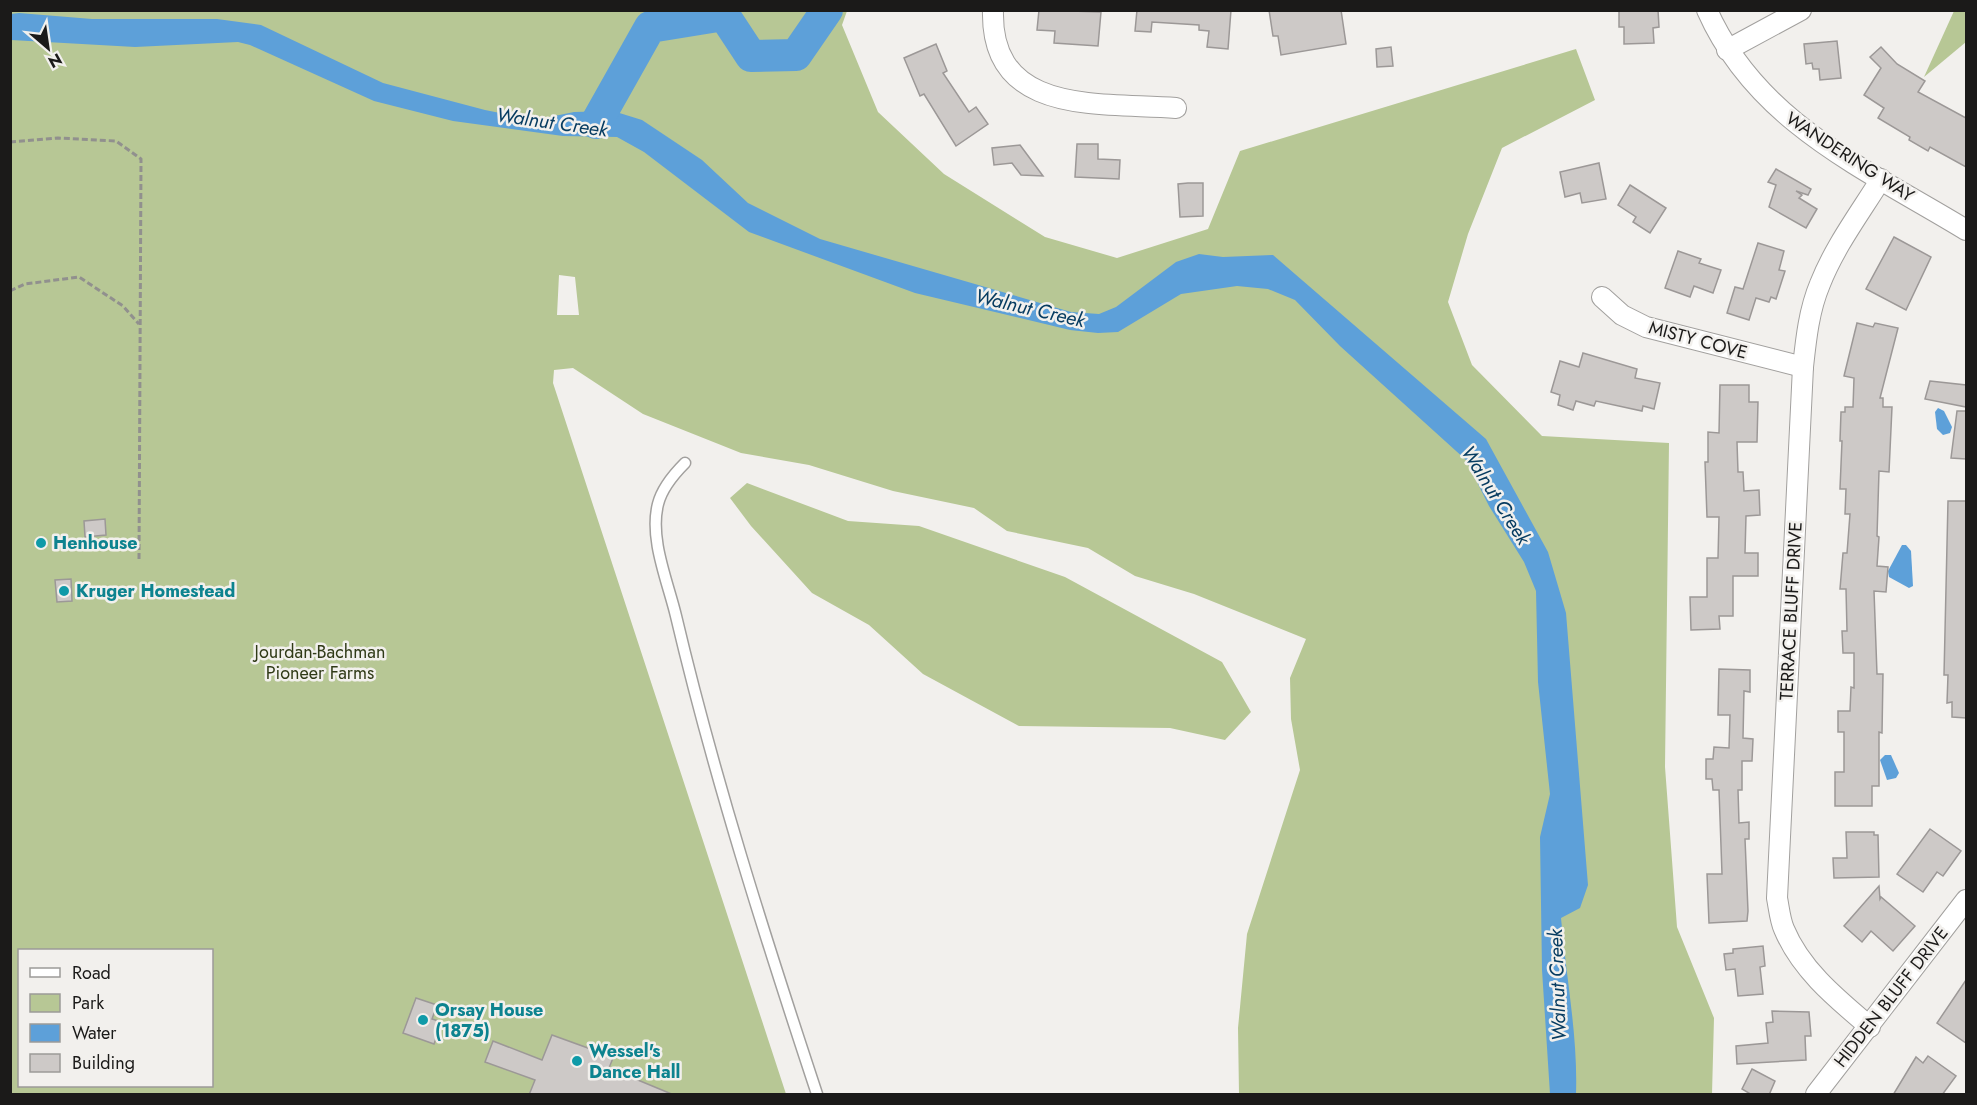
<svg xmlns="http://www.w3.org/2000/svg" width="1977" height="1105" font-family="Jost,sans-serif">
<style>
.green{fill:#b7c795;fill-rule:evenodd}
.water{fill:#5da0d9}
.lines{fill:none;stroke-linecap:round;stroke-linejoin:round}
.river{stroke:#5da0d9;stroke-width:32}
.building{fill:#cdc9c7;stroke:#9c9897;stroke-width:1.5}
.lane-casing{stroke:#a2a09e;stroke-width:13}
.street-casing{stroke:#a2a09e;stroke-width:22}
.path{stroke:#91908e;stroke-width:3;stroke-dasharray:6 3;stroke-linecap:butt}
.lane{stroke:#fff;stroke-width:10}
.street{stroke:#fff;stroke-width:20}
.culture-dot{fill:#0f9aa8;stroke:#f2f0ed;stroke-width:2}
.labels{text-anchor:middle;stroke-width:5;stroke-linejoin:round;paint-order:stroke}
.street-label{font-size:18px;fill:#1b1a19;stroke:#f2f0ed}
.culture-label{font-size:18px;font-weight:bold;fill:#0d838f;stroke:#f2f0ed;text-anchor:start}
.park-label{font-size:18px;fill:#303a17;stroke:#f2f0ed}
.water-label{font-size:20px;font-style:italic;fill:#073c61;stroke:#f2f0ed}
</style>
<rect width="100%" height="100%" fill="#f2f0ed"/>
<g class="green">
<path d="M 10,11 L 847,11 L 842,25 L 878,112 L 944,174 L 1045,237 L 1117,258 L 1208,229 L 1240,151 L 1576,49 L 1595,100 L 1502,148 L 1468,234 L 1448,302 L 1472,365 L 1542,436 L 1669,443 L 1665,767 L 1677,927 L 1714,1018 L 1712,1094 L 1239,1094 L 1238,1028 L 1247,934 L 1300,770 L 1291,719 L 1290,678 L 1306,639 L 1194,594 L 1135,576 L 1088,548 L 1007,531 L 974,508 L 893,491 L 809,465 L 741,453 L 643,414 L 573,368 L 554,370 L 553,383 L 786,1094 L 11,1094 ZM 559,275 L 575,277 L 579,315 L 557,315 ZM 20,950 L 212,950 L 212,1086 L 20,1086 Z"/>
<path d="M 1954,11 L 1966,11 L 1966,42 L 1924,77 Z"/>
<path d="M 747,483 L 848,521 L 919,526 L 1065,577 L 1222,662 L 1251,712 L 1225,740 L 1170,728 L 1019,726 L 923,674 L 869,625 L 812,593 L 751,526 L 730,498 Z"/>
</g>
<g class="water">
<path d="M 19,13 L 92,19 L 217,19 L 261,25 L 383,83 L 485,110 L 535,120 L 574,112 L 613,111 L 642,120 L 702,160 L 748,203 L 820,239 L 1071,312 L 1099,314 L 1116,307 L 1176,262 L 1199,254 L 1223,257 L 1273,255 L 1486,439 L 1548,552 L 1566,613 L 1588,885 L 1580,908 L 1561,918 C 1566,977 1578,1036 1576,1094 L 1550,1094 L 1542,970 L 1540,837 L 1550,794 L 1538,682 L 1536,591 L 1524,562 L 1489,506 L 1466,460 L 1340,346 L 1295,300 L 1268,289 L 1237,286 L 1181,294 L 1118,332 L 1098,333 L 1070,330 L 915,293 L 749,232 L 644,152 L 617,137 L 563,136 L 453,121 L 374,101 L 250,45 L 238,42 L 135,47 L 11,40 L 11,14 Z"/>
<path d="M 1938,408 L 1944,411 L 1952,427 L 1950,433 L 1943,435 L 1937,429 L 1935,412 Z"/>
<path d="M 1902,545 L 1906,545 L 1911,551 L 1913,586 L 1909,588 L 1889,577 L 1888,571 Z"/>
<path d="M 1885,755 L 1891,755 L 1899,773 L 1896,778 L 1887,780 L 1880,760 Z"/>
</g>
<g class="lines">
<path class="river" d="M 596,123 L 650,27 L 724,15 L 751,56 L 796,55 L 827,10"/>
</g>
<g class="building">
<path d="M 1039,10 L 1101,12 L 1098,46 L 1054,43 L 1055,31 L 1037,30 Z"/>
<path d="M 1137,10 L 1231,10 L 1228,49 L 1207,47 L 1209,31 L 1199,30 L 1199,25 L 1152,22 L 1151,32 L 1135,31 Z"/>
<path d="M 1269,10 L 1341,10 L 1346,44 L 1281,55 L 1278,36 L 1273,36 Z"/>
<path d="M 1619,10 L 1658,10 L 1659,27 L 1653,28 L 1654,43 L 1624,44 L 1624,27 L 1619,27 Z"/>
<path d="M 1837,41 L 1841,78 L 1820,80 L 1819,69 L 1813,69 L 1812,63 L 1806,64 L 1804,44 Z"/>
<path d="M 936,44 L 947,71 L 943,73 L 969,112 L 976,107 L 988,124 L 956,146 L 924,94 L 920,96 L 904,58 Z"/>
<path d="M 1391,47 L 1393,66 L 1377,67 L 1376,49 Z"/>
<path d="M 1881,47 L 1897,64 L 1925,81 L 1918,92 L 1966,118 L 1966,167 L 1930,147 L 1928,151 L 1909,140 L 1910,137 L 1878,118 L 1884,108 L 1864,95 L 1881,68 L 1870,57 Z"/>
<path d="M 1077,144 L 1098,144 L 1098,159 L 1120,160 L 1119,179 L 1075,177 Z"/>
<path d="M 1020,145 L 1043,176 L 1021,175 L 1012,163 L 994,165 L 992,148 Z"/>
<path d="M 1599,163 L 1606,199 L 1582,203 L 1580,193 L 1565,197 L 1560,172 Z"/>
<path d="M 1776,169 L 1811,189 L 1808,195 L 1796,191 L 1802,195 L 1799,198 L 1817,209 L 1806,228 L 1769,207 L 1776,185 L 1768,182 Z"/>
<path d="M 1188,183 L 1203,183 L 1203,216 L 1180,217 L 1178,184 Z"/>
<path d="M 1630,185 L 1666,208 L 1650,233 L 1633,222 L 1636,217 L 1618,205 Z"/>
<path d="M 1894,237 L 1931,257 L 1906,310 L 1866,289 Z"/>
<path d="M 1758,243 L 1784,251 L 1779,270 L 1785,271 L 1776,299 L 1771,297 L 1769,302 L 1756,298 L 1749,320 L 1727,313 L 1735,287 L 1743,289 Z"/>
<path d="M 1678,251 L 1701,259 L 1699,263 L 1721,270 L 1713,293 L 1694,286 L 1690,297 L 1665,288 Z"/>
<path d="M 1857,323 L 1873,327 L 1875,323 L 1898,328 L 1880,398 L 1883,398 L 1883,407 L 1892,407 L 1889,472 L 1879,471 L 1877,536 L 1879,537 L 1877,566 L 1888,567 L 1886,592 L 1874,591 L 1877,674 L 1883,674 L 1882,733 L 1879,732 L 1879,786 L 1872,786 L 1872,806 L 1835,806 L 1835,772 L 1844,772 L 1844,732 L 1838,732 L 1838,711 L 1850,711 L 1851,687 L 1854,688 L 1854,653 L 1843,653 L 1842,631 L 1847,631 L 1846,589 L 1840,589 L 1843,553 L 1847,553 L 1850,514 L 1845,514 L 1846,489 L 1840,489 L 1842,441 L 1840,441 L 1841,412 L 1845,412 L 1845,407 L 1853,407 L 1854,378 L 1844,376 Z"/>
<path d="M 1583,353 L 1637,369 L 1635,378 L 1660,383 L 1654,409 L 1643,406 L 1642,411 L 1596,401 L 1594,406 L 1576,401 L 1573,410 L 1558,405 L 1560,395 L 1551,392 L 1560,361 L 1579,367 Z"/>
<path d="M 1930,381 L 1966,385 L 1966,407 L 1925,399 Z"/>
<path d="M 1720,385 L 1749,385 L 1749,402 L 1758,402 L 1757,442 L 1737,442 L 1738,472 L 1743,472 L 1744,491 L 1759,490 L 1760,515 L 1746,516 L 1745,553 L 1758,553 L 1758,576 L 1733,576 L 1733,616 L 1719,616 L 1720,629 L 1691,630 L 1690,597 L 1707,597 L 1707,558 L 1718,558 L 1719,517 L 1707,517 L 1705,462 L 1708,462 L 1708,432 L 1719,433 Z"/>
<path d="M 1957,411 L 1966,411 L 1966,459 L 1951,458 Z"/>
<path d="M 1948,501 L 1966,501 L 1966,718 L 1952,717 L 1952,702 L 1947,703 L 1948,675 L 1944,675 Z"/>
<path d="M 105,519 L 106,535 L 85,537 L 84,521 Z"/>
<path d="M 71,579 L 72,601 L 57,602 L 55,580 Z"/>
<path d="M 1719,669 L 1750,670 L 1750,692 L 1744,691 L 1743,738 L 1753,739 L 1752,761 L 1742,761 L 1742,790 L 1738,790 L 1739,823 L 1749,822 L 1749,839 L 1745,839 L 1748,911 L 1747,921 L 1709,923 L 1707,874 L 1722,874 L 1719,790 L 1713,790 L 1712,779 L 1706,779 L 1706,759 L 1713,759 L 1714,747 L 1729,748 L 1730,715 L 1718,715 Z"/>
<path d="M 1930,829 L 1961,851 L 1943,876 L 1937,872 L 1923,892 L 1897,874 Z"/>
<path d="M 1846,832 L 1874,832 L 1874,835 L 1878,835 L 1879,877 L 1834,878 L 1833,858 L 1847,858 Z"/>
<path d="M 1879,886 L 1880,899 L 1881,897 L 1915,926 L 1893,951 L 1871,931 L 1862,942 L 1844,926 Z"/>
<path d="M 1763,946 L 1765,966 L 1760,967 L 1763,994 L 1738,996 L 1735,969 L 1726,970 L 1724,954 L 1733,953 L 1733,949 Z"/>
<path d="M 1966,980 L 1966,1043 L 1937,1023 Z"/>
<path d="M 416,998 L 437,1005 L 432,1019 L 442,1022 L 434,1044 L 403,1033 Z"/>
<path d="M 1772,1011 L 1809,1012 L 1811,1036 L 1805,1036 L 1806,1060 L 1737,1064 L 1736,1046 L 1768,1043 L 1766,1023 L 1773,1022 Z"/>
<path d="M 552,1035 L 588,1048 L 591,1044 L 615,1053 L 609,1068 L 674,1095 L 529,1095 L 535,1080 L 485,1062 L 493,1041 L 542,1060 Z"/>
<path d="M 1928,1056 L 1956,1076 L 1942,1095 L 1893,1095 L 1916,1057 L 1923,1063 Z"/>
<path d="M 1752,1069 L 1775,1081 L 1769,1095 L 1752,1095 L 1742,1089 Z"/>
</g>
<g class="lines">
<defs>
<path id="lane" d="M 685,463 C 673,475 662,488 658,504 C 649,539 668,582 676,616 C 714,777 765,937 817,1094"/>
<g id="street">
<path d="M 993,10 C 990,117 1101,102 1176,108"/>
<path d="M 1707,10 C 1757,123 1866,169 1966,230"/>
<path d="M 1727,50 L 1801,10"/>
<path d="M 1602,297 L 1622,315 L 1646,327 L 1803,367"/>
<path d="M 1870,1027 C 1837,999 1801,970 1784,929 C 1780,920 1779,908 1777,898 L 1803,367 C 1806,339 1809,310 1820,284 C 1835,246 1860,213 1881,179"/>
<path d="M 1816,1094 L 1966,900"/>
</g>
</defs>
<use href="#lane" class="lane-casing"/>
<use href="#street" class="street-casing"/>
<g class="path">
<path d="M 10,142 L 58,138 L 116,141 L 141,159 L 139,560"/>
<path d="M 10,291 L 25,284 L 79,277 L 123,306 L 139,324"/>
</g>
<use href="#lane" class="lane"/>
<use href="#street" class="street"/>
</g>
<g class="culture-dot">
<circle cx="41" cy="543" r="6"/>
<circle cx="64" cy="591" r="6"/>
<circle cx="423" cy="1020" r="6"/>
<circle cx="577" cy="1061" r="6"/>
</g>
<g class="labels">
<g class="street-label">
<text transform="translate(1850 157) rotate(33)" y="6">WANDERING WAY</text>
<text transform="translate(1698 340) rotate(15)" y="6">MISTY COVE</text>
<text transform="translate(1791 611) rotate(-87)" y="6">TERRACE BLUFF DRIVE</text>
<text transform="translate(1891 997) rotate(-52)" y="6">HIDDEN BLUFF DRIVE</text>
</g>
<g class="culture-label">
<text x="53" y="549">Henhouse</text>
<text x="76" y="597">Kruger Homestead</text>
<text x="435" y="1016">Orsay House<tspan x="435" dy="21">(1875)</tspan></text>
<text x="589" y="1057">Wessel's<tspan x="589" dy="21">Dance Hall</tspan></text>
</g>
<g class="park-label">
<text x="320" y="658">Jourdan-Bachman<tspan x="320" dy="21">Pioneer Farms</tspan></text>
</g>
<g class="water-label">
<text transform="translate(552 122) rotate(8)" y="7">Walnut Creek</text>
<text transform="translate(1030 308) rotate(13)" y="7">Walnut Creek</text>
<text transform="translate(1496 495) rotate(58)" y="7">Walnut Creek</text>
<text transform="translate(1557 985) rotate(-92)" y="7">Walnut Creek</text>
</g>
</g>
<rect width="1977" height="1105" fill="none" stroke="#1b1a19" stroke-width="24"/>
<rect x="18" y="949" width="195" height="138" fill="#f2f0ed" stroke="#9c9a98" stroke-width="1.5"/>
<rect x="30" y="968" width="30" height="9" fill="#ffffff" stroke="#9c9a98" stroke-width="1.5"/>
<text x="72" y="979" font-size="18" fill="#1b1a19">Road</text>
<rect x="30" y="994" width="30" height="18" fill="#b7c795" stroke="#9c9a98" stroke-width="1.5"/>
<text x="72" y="1009" font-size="18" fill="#1b1a19">Park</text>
<rect x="30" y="1024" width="30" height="18" fill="#5da0d9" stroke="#9c9a98" stroke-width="1.5"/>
<text x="72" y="1039" font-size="18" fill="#1b1a19">Water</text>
<rect x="30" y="1054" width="30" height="18" fill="#cdc9c7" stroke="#9c9a98" stroke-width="1.5"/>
<text x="72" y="1069" font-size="18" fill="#1b1a19">Building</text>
<g transform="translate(48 48) rotate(151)" stroke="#f2f0ed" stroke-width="4.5" paint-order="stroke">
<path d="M0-4.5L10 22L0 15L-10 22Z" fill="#1b1a19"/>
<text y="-9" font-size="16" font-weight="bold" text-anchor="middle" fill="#1b1a19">N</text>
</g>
</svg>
